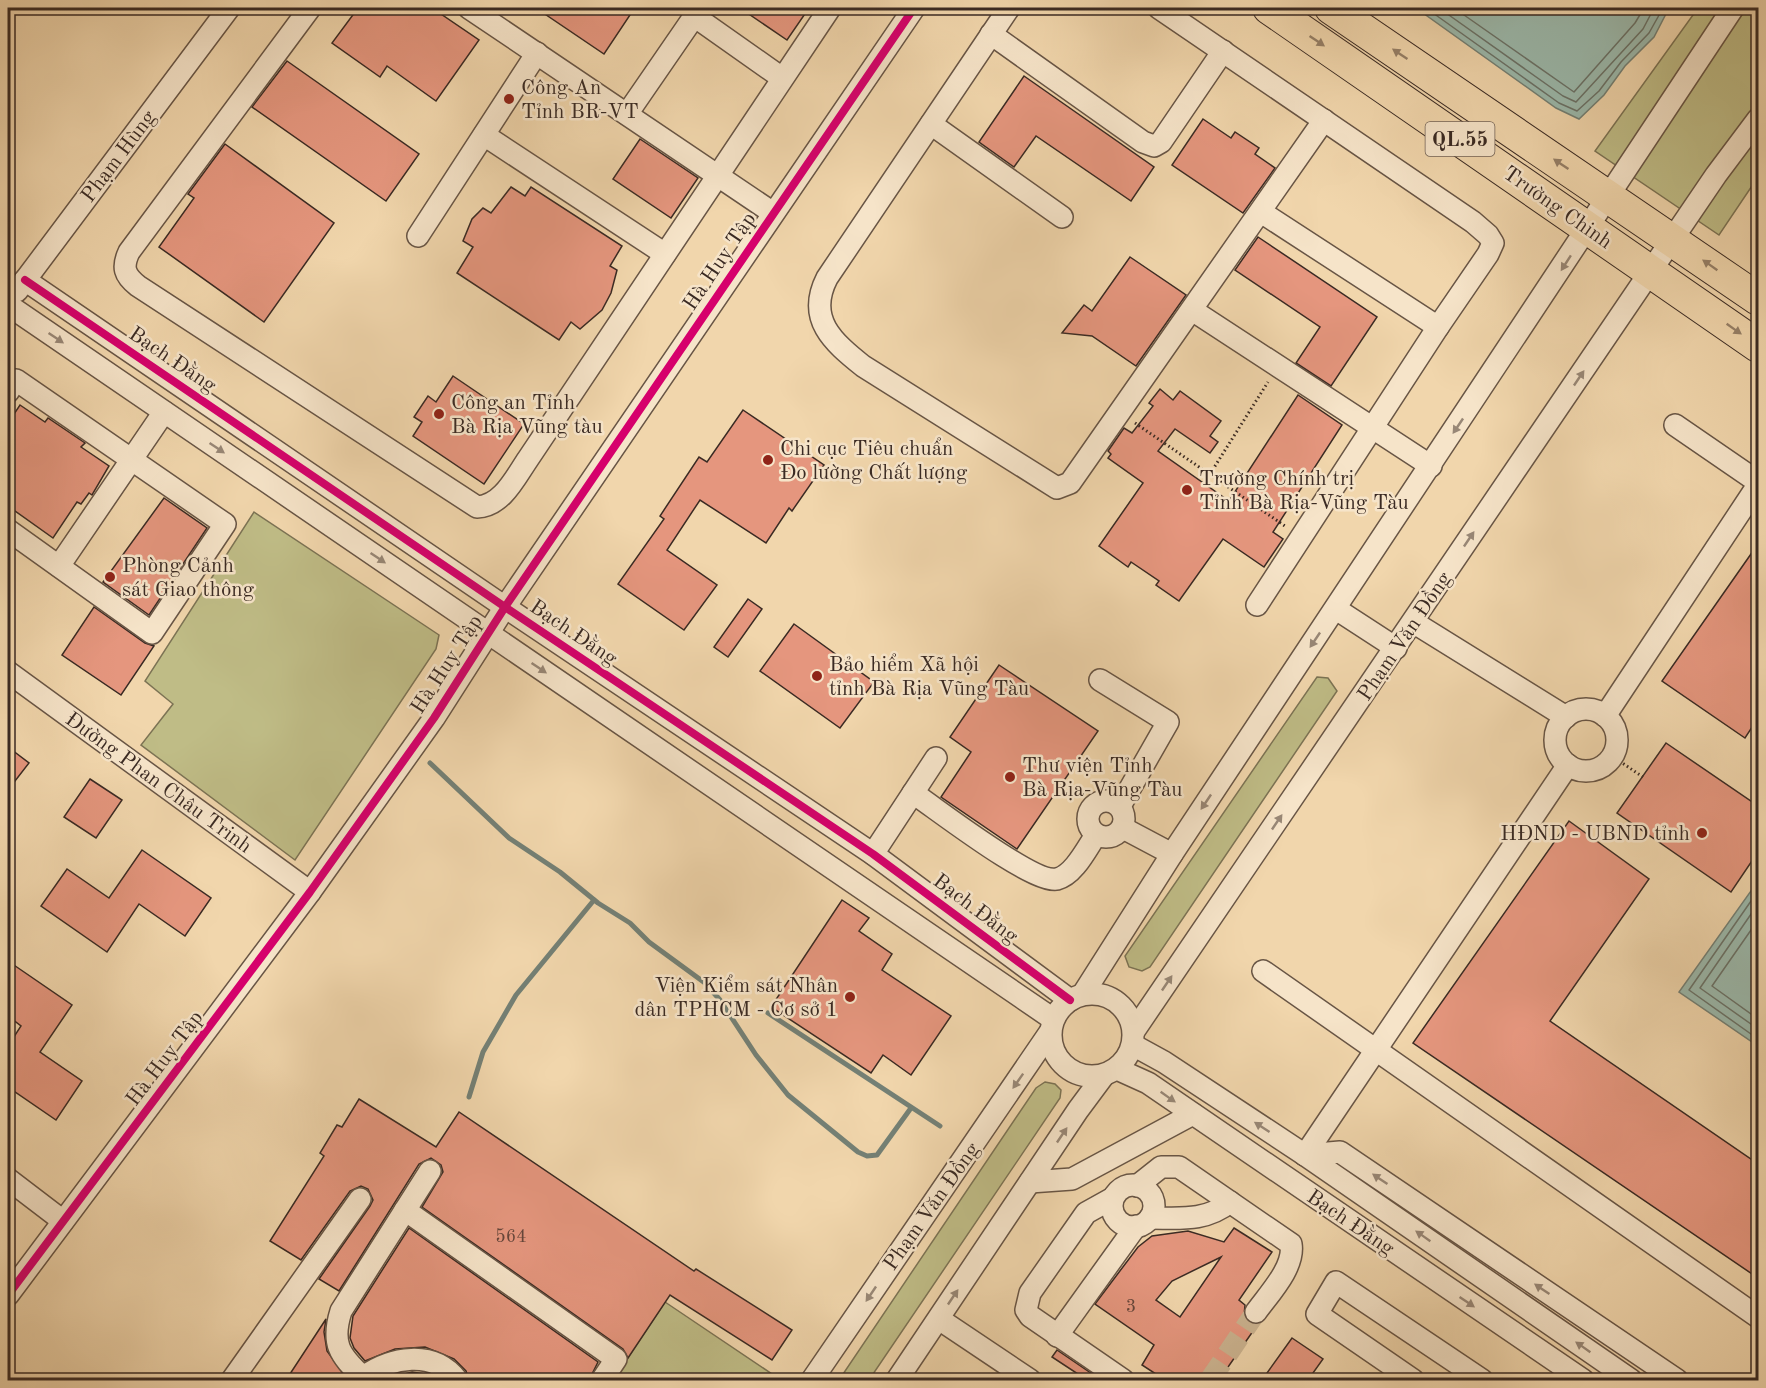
<svg xmlns="http://www.w3.org/2000/svg" width="1766" height="1388" font-family="'Old Standard TT',serif">
<style>
.green{fill:#bfbc86;stroke:#7c7354;stroke-width:1.5}
.water{fill:#9bb9ac;stroke:#748075;stroke-width:1.5}
.lines{fill:none;stroke-linecap:round;stroke-linejoin:round}
.shore{stroke:#6a7268;stroke-width:1.5}
.stream{stroke:#748075;stroke-width:5}
.building{fill:#e5967e;stroke:#3a2a23;stroke-width:1.5;fill-rule:evenodd}
.minor-tunnel{stroke:#ccb491;stroke-width:21;stroke-dasharray:21 10;stroke-linecap:butt}
.minor-casing{stroke:#685545;stroke-width:24}
.highway-casing{stroke:#3a2a23;stroke-width:34}
.path{stroke:#3a2a23;stroke-width:3;stroke-dasharray:1.5 3;stroke-linecap:butt}
.minor{stroke:#f6e4c9;stroke-width:21}
.highway{stroke:#f1d6ac;stroke-width:32}
.cycleway-casing{stroke:#f6e4c9;stroke-width:11}
.cycleway{stroke:#d6006c;stroke-width:8}
.oneway{fill:#968068}
.oneway2{fill:#988776}
.poi-dot{fill:#8f2418;stroke:#f6e4c9;stroke-width:2}
.labels{text-anchor:middle;stroke-width:5;stroke-linejoin:round;paint-order:stroke}
.number-label{font-size:18px;fill:#65453a}
.shield{fill:#f6e4c9;stroke:#726255;stroke-width:1.5}
.shield-label{font-size:20px;font-weight:bold;fill:#3a2a23}
.poi-label{font-size:21px;fill:#3a2a23;stroke:#f6e4c9;text-anchor:start}
.street-label{font-size:21px;fill:#3a2a23;stroke:#f6e4c9}
</style>
<rect width="100%" height="100%" fill="#f1d6ac"/>
<filter id="stains"><feTurbulence type="fractalNoise" baseFrequency=".00333" numOctaves="4"/><feColorMatrix values="0 0 0 0 .2 0 0 0 0 .09 0 0 0 0 .02 0 0 0 .5 -.17"/></filter>
<radialGradient id="worn" r=".72"><stop offset=".6" stop-color="#630" stop-opacity="0"/><stop offset="1" stop-color="#630" stop-opacity=".3"/></radialGradient>
<g class="green">
<path d="M 1698,8 L 1758,8 L 1758,177 L 1719,235 L 1595,151 Z"/>
<path d="M 254,512 L 439,635 L 436,649 L 295,860 L 141,745 L 173,704 L 145,681 Z"/>
<path d="M 1317,677 L 1328,678 L 1337,691 L 1150,967 L 1142,971 L 1129,967 L 1125,956 Z"/>
<path d="M 1045,1082 L 1055,1084 L 1061,1090 L 1060,1098 L 869,1380 L 839,1380 L 1036,1088 Z"/>
<path d="M 665,1302 L 772,1374 L 768,1380 L 613,1380 Z"/>
</g>
<g class="water">
<path d="M 1416,8 L 1669,8 L 1654,37 L 1625,66 L 1604,95 L 1579,119 L 1556,108 Z"/>
<path d="M 1758,881 L 1758,1046 L 1679,992 Z"/>
</g>
<g class="lines">
<g class="shore">
<path d="M 1426,8 L 1559,103 L 1577,111 L 1599,91 L 1621,62 L 1649,33 L 1663,8"/>
<path d="M 1439,8 L 1563,96 L 1576,102 L 1643,29 L 1654,8"/>
<path d="M 1454,8 L 1574,92 L 1635,23 L 1644,8"/>
<path d="M 1758,891 L 1689,990 L 1758,1039"/>
<path d="M 1758,904 L 1700,988 L 1758,1029"/>
<path d="M 1758,920 L 1712,986 L 1758,1019"/>
</g>
<g class="stream">
<path d="M 430,763 L 509,838 L 560,872 L 598,903 L 630,923 L 649,942 L 705,983 L 720,1000 L 756,1055 L 788,1095 L 858,1152 L 867,1156 L 877,1155 L 911,1108"/>
<path d="M 768,1013 L 940,1126"/>
<path d="M 469,1097 L 483,1052 L 516,995 L 594,900"/>
</g>
</g>
<g class="building">
<path d="M 358,8 L 432,8 L 479,40 L 436,101 L 387,66 L 380,77 L 332,43 Z"/>
<path d="M 536,8 L 619,8 L 630,15 L 604,54 Z"/>
<path d="M 740,8 L 809,8 L 787,40 Z"/>
<path d="M 287,61 L 419,154 L 386,201 L 252,107 Z"/>
<path d="M 1024,76 L 1154,167 L 1131,201 L 1036,136 L 1014,167 L 979,142 Z"/>
<path d="M 1203,119 L 1231,138 L 1235,132 L 1259,148 L 1255,154 L 1275,168 L 1243,213 L 1172,165 Z"/>
<path d="M 640,139 L 698,178 L 671,218 L 613,179 Z"/>
<path d="M 225,144 L 334,223 L 264,322 L 159,247 L 194,198 L 188,194 Z"/>
<path d="M 511,187 L 525,196 L 531,187 L 622,246 L 610,266 L 617,270 L 611,293 L 602,310 L 580,329 L 571,322 L 559,340 L 457,273 L 473,247 L 463,241 L 472,219 L 483,208 L 491,213 Z"/>
<path d="M 1258,237 L 1377,317 L 1331,386 L 1296,363 L 1320,327 L 1235,270 Z"/>
<path d="M 1130,257 L 1186,295 L 1136,366 L 1092,336 L 1062,333 L 1084,305 L 1092,311 Z"/>
<path d="M 453,376 L 524,424 L 484,484 L 413,436 L 422,422 L 414,417 L 428,396 L 436,402 Z"/>
<path d="M 1160,389 L 1173,400 L 1180,391 L 1221,421 L 1210,436 L 1218,442 L 1210,453 L 1175,429 L 1158,451 L 1229,501 L 1298,395 L 1342,425 L 1273,532 L 1283,539 L 1264,567 L 1223,539 L 1179,601 L 1156,585 L 1159,581 L 1131,562 L 1128,567 L 1099,546 L 1143,483 L 1108,458 L 1111,454 L 1108,451 L 1124,428 L 1132,433 L 1153,406 L 1149,403 Z"/>
<path d="M 20,405 L 45,422 L 48,418 L 85,443 L 81,447 L 109,466 L 92,495 L 89,493 L 81,504 L 77,502 L 53,538 L 8,506 L 8,423 Z"/>
<path d="M 743,410 L 824,465 L 792,511 L 789,508 L 766,543 L 700,500 L 667,550 L 717,585 L 684,630 L 618,584 L 664,519 L 660,516 L 699,457 L 707,462 Z"/>
<path d="M 164,498 L 207,528 L 149,615 L 103,582 Z"/>
<path d="M 1758,544 L 1758,718 L 1745,738 L 1662,681 Z"/>
<path d="M 748,599 L 762,609 L 728,657 L 714,647 Z"/>
<path d="M 94,607 L 145,643 L 154,646 L 121,695 L 62,655 Z"/>
<path d="M 794,624 L 874,682 L 840,728 L 760,671 Z"/>
<path d="M 999,665 L 1098,731 L 1017,849 L 941,797 L 971,752 L 950,737 Z"/>
<path d="M 1666,743 L 1758,806 L 1758,852 L 1731,892 L 1617,813 Z"/>
<path d="M 8,747 L 29,763 L 8,790 Z"/>
<path d="M 90,779 L 122,800 L 96,838 L 64,817 Z"/>
<path d="M 1569,821 L 1649,879 L 1550,1021 L 1758,1164 L 1758,1278 L 1413,1043 Z"/>
<path d="M 142,850 L 211,898 L 185,936 L 139,904 L 107,952 L 41,906 L 67,869 L 109,898 Z"/>
<path d="M 842,900 L 869,918 L 859,931 L 892,954 L 882,970 L 951,1016 L 911,1075 L 883,1055 L 871,1073 L 771,1007 Z"/>
<path d="M 8,961 L 72,1005 L 40,1052 L 82,1081 L 56,1120 L 8,1087 L 8,1046 L 21,1026 L 8,1016 Z"/>
<path d="M 359,1099 L 436,1147 L 459,1112 L 694,1271 L 696,1269 L 792,1330 L 772,1360 L 670,1295 L 628,1358 L 623,1349 L 422,1207 L 443,1172 L 441,1165 L 431,1158 L 419,1164 L 339,1291 L 319,1279 L 370,1206 L 373,1200 L 368,1189 L 361,1186 L 350,1191 L 301,1260 L 270,1241 L 324,1156 L 320,1153 L 337,1125 L 342,1127 Z"/>
<path d="M 409,1228 L 598,1362 L 589,1380 L 469,1380 L 466,1371 L 454,1359 L 425,1347 L 395,1349 L 365,1361 L 354,1348 L 350,1338 L 353,1316 Z"/>
<path d="M 1234,1228 L 1272,1252 L 1239,1300 L 1245,1305 L 1244,1316 L 1248,1322 L 1258,1324 L 1219,1380 L 1165,1380 L 1142,1365 L 1154,1345 L 1095,1304 L 1138,1247 L 1152,1236 L 1188,1231 L 1224,1242 ZM 1221,1257 L 1180,1317 L 1156,1300 L 1172,1281 Z"/>
<path d="M 326,1319 L 324,1332 L 327,1351 L 348,1380 L 286,1380 Z"/>
<path d="M 1292,1338 L 1323,1359 L 1308,1380 L 1262,1380 Z"/>
<path d="M 1057,1350 L 1101,1380 L 1087,1380 L 1052,1357 Z"/>
<path d="M 412,1372 L 431,1375 L 440,1380 L 382,1380 Z"/>
</g>
<g class="lines">
<path class="minor-tunnel" d="M 1210,1380 L 1256,1312"/>
<defs>
<g id="minor">
<path d="M 310,8 L 129,252 C 122,267 124,275 138,286 L 477,507 C 502,506 515,478 528,459 L 830,8"/>
<path d="M 469,8 L 773,213"/>
<path d="M 1009,8 L 827,278 C 806,319 833,342 863,366 L 1057,488 L 1070,483 L 1324,120"/>
<path d="M 1159,8 L 1473,222 L 1488,235 L 1493,243 L 1488,254 L 1438,327 L 1257,605"/>
<path d="M 694,16 L 782,78"/>
<path d="M 991,34 L 1143,142 L 1154,146 L 1161,142 L 1223,51"/>
<path d="M 627,114 L 700,8"/>
<path d="M 931,124 L 1062,217"/>
<path d="M 484,135 L 665,254"/>
<path d="M 1261,212 L 1438,327"/>
<path d="M 418,236 L 537,53"/>
<path d="M 25,280 L 505,607 L 873,854 L 1070,1000"/>
<path d="M 17,291 L 229,8"/>
<path d="M 8,305 L 1053,1019"/>
<path d="M 1192,310 L 1431,466"/>
<path d="M 8,392 L 16,380 L 225,524 L 152,633 L 8,530"/>
<path d="M 1675,425 L 1758,482"/>
<path d="M 59,566 L 164,412"/>
<path d="M 1336,609 L 1396,648"/>
<path d="M 1413,622 L 1566,717"/>
<path d="M 8,672 L 310,892"/>
<path d="M 1100,680 L 1168,722 L 1120,806"/>
<circle cx="1586" cy="740" r="31"/>
<path d="M 1605,716 L 1758,485"/>
<path d="M 913,793 C 937,809 1033,884 1057,879 C 1074,875 1087,848 1096,835"/>
<circle cx="1106" cy="819" r="18"/>
<path d="M 1123,828 L 1172,854"/>
<path d="M 873,854 L 936,758"/>
<path d="M 1263,971 L 1758,1317"/>
<circle cx="1092" cy="1035" r="41"/>
<path d="M 1083,994 L 1172,854 L 1733,8"/>
<path d="M 1134,1031 L 1716,175 L 1758,119"/>
<path d="M 1133,1045 L 1164,1062 L 1305,1155 L 1631,1380"/>
<path d="M 1117,1069 L 1148,1083 L 1583,1380"/>
<path d="M 1305,1155 L 1568,765"/>
<path d="M 1305,1155 L 1340,1152 L 1677,1380"/>
<path d="M 8,1179 L 63,1221"/>
<path d="M 1030,1182 L 1072,1179 L 1193,1114"/>
<circle cx="1133" cy="1206" r="21"/>
<path d="M 1137,1186 L 1161,1167 L 1179,1167 L 1291,1244 C 1295,1267 1269,1294 1256,1312"/>
<path d="M 1113,1198 L 1086,1213 L 1030,1293 L 1026,1310 L 1030,1316 L 1123,1380"/>
<path d="M 405,1210 L 616,1359 L 602,1380"/>
<path d="M 1150,1218 C 1180,1218 1205,1222 1230,1202"/>
<path d="M 8,1295 L 310,892 L 434,718 L 505,607 L 914,8"/>
<path d="M 939,1319 L 1030,1380"/>
<path d="M 1057,1336 L 1136,1226"/>
<path d="M 363,1377 C 391,1357 433,1349 457,1380"/>
<path d="M 232,1380 L 360,1199"/>
<path d="M 361,1380 L 363,1377 C 339,1355 331,1343 341,1311 L 430,1171"/>
<path d="M 812,1380 L 1050,1032"/>
<path d="M 897,1380 L 1078,1110 L 1104,1075"/>
<path d="M 1413,1380 L 1317,1314 L 1336,1282 L 1482,1380"/>
</g>
<g id="highway">
<path d="M 1269,8 L 1758,346"/>
<path d="M 1331,8 L 1758,299"/>
</g>
</defs>
<use href="#minor" class="minor-casing"/>
<use href="#highway" class="highway-casing"/>
<g class="path">
<path d="M 1135,423 L 1285,526"/>
<path d="M 1210,474 L 1268,382"/>
<path d="M 1612,756 L 1643,777"/>
</g>
<use href="#minor" class="minor"/>
<use href="#highway" class="highway"/>
<defs>
<g id="cycleway">
<path d="M 25,280 L 505,607 L 873,854 L 1070,1000"/>
<path d="M 8,1295 L 310,892 L 434,718 L 505,607 L 914,8"/>
</g>
</defs>
<use href="#cycleway" class="cycleway-casing"/>
<use href="#cycleway" class="cycleway"/>
</g>
<defs><path id="oneway-solid" d="M-6-.8H1V-3.2L6.5 0L1 3.2V.8H-6Z" transform="scale(1.5)"/></defs>
<g class="oneway">
<use href="#oneway-solid" transform="translate(1317 41) rotate(34)"/>
<use href="#oneway-solid" transform="translate(1400 54) rotate(-146)"/>
<use href="#oneway-solid" transform="translate(1561 164) rotate(-146)"/>
<use href="#oneway-solid" transform="translate(1710 265) rotate(-145)"/>
<use href="#oneway-solid" transform="translate(1734 329) rotate(35)"/>
</g>
<g class="oneway2">
<use href="#oneway-solid" transform="translate(1566 263) rotate(123)"/>
<use href="#oneway-solid" transform="translate(56 338) rotate(34)"/>
<use href="#oneway-solid" transform="translate(1579 378) rotate(-56)"/>
<use href="#oneway-solid" transform="translate(1458 426) rotate(124)"/>
<use href="#oneway-solid" transform="translate(217 448) rotate(34)"/>
<use href="#oneway-solid" transform="translate(1469 539) rotate(-56)"/>
<use href="#oneway-solid" transform="translate(378 558) rotate(34)"/>
<use href="#oneway-solid" transform="translate(1315 640) rotate(124)"/>
<use href="#oneway-solid" transform="translate(539 668) rotate(34)"/>
<use href="#oneway-solid" transform="translate(1206 802) rotate(124)"/>
<use href="#oneway-solid" transform="translate(1277 822) rotate(-56)"/>
<use href="#oneway-solid" transform="translate(1167 983) rotate(-56)"/>
<use href="#oneway-solid" transform="translate(1018 1081) rotate(125)"/>
<use href="#oneway-solid" transform="translate(1168 1097) rotate(35)"/>
<use href="#oneway-solid" transform="translate(1262 1127) rotate(-147)"/>
<use href="#oneway-solid" transform="translate(1062 1135) rotate(-56)"/>
<use href="#oneway-solid" transform="translate(1380 1179) rotate(-146)"/>
<use href="#oneway-solid" transform="translate(1423 1236) rotate(-145)"/>
<use href="#oneway-solid" transform="translate(1542 1289) rotate(-146)"/>
<use href="#oneway-solid" transform="translate(871 1294) rotate(124)"/>
<use href="#oneway-solid" transform="translate(953 1297) rotate(-56)"/>
<use href="#oneway-solid" transform="translate(1467 1302) rotate(34)"/>
<use href="#oneway-solid" transform="translate(1583 1347) rotate(-145)"/>
</g>
<g class="poi-dot">
<circle cx="509" cy="99" r="6"/>
<circle cx="439" cy="414" r="6"/>
<circle cx="768" cy="460" r="6"/>
<circle cx="1187" cy="490" r="6"/>
<circle cx="110" cy="577" r="6"/>
<circle cx="817" cy="676" r="6"/>
<circle cx="1010" cy="777" r="6"/>
<circle cx="1702" cy="833" r="6"/>
<circle cx="850" cy="997" r="6"/>
</g>
<g class="labels">
<g class="number-label">
<text x="511" y="1242">564</text>
<text x="1131" y="1312">3</text>
</g>
<rect class="shield" x="1425.5" y="122" width="69" height="34" rx="4.5"/>
<g class="shield-label">
<text x="1460" y="146">QL.55</text>
</g>
<g class="poi-label">
<text x="521" y="94">Công An<tspan x="521" dy="24">Tỉnh BR-VT</tspan></text>
<text x="451" y="409">Công an Tỉnh<tspan x="451" dy="24">Bà Rịa Vũng tàu</tspan></text>
<text x="780" y="455">Chi cục Tiêu chuẩn<tspan x="780" dy="24">Đo lường Chất lượng</tspan></text>
<text x="1199" y="485">Trường Chính trị<tspan x="1199" dy="24">Tỉnh Bà Rịa-Vũng Tàu</tspan></text>
<text x="122" y="572">Phòng Cảnh<tspan x="122" dy="24">sát Giao thông</tspan></text>
<text x="829" y="671">Bảo hiểm Xã hội<tspan x="829" dy="24">tỉnh Bà Rịa Vũng Tàu</tspan></text>
<text x="1022" y="772">Thư viện Tỉnh<tspan x="1022" dy="24">Bà Rịa-Vũng Tàu</tspan></text>
<text x="1690" y="840" text-anchor="end">HĐND - UBND tỉnh</text>
<text x="838" y="992" text-anchor="end">Viện Kiểm sát Nhân<tspan x="838" dy="24">dân TPHCM - Cơ sở 1</tspan></text>
</g>
<g class="street-label">
<text transform="translate(118 156) rotate(-53)" y="7">Phạm Hùng</text>
<text transform="translate(1558 207) rotate(35)" y="7">Trường Chinh</text>
<text transform="translate(719 261) rotate(-56)" y="7">Hà Huy Tập</text>
<text transform="translate(173 359) rotate(34)" y="7">Bạch Đằng</text>
<text transform="translate(574 632) rotate(34)" y="7">Bạch Đằng</text>
<text transform="translate(1404 636) rotate(-56)" y="7">Phạm Văn Đồng</text>
<text transform="translate(446 664) rotate(-57)" y="7">Hà Huy Tập</text>
<text transform="translate(159 782) rotate(36)" y="7">Đường Phan Châu Trinh</text>
<text transform="translate(976 908) rotate(37)" y="7">Bạch Đằng</text>
<text transform="translate(164 1058) rotate(-53)" y="7">Hà Huy Tập</text>
<text transform="translate(931 1206) rotate(-55)" y="7">Phạm Văn Đồng</text>
<text transform="translate(1351 1222) rotate(34)" y="7">Bạch Đằng</text>
</g>
</g>
<rect width="1766" height="1388" fill="none" stroke="#f1d6ac" stroke-width="30"/>
<rect x="9" y="9" width="1748" height="1370" fill="none" stroke="#3a2a23" stroke-width="3"/>
<rect x="15" y="15" width="1736" height="1358" fill="none" stroke="#3a2a23" stroke-width="1.5"/>
<rect width="100%" height="100%" filter="url(#stains)"/>
<rect width="100%" height="100%" fill="url(#worn)"/>
</svg>
